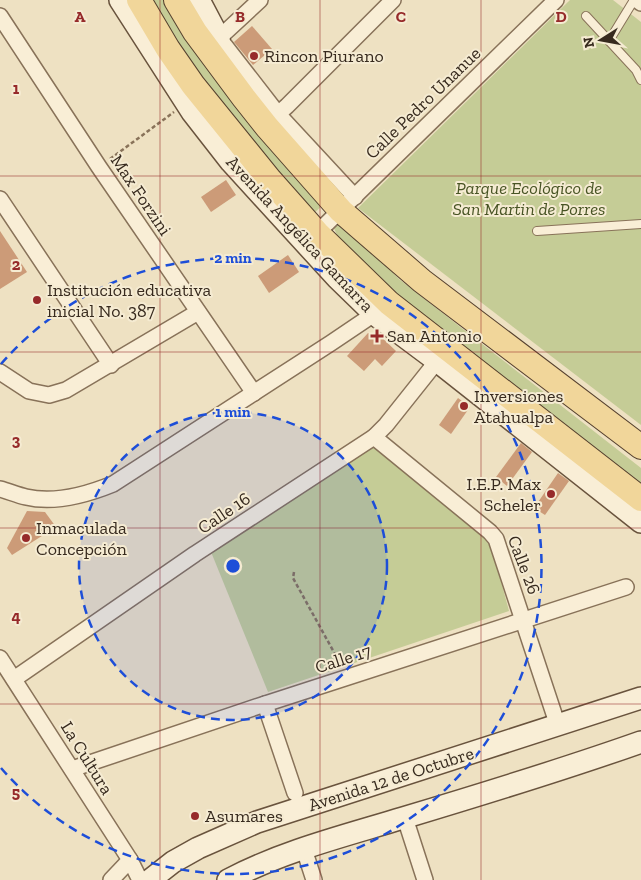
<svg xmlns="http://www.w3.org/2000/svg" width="641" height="880" font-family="'Zilla Slab',serif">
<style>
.green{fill:#c5cc96}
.building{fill:#cc9b78}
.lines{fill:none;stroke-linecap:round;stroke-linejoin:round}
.lane-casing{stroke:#887259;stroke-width:10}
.street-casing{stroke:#887259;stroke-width:18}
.secondary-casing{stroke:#69533d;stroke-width:24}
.primary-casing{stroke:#55402e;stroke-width:26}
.path{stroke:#887259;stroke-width:2.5;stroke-dasharray:4 2.5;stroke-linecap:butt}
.lane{stroke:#f9eed6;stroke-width:8}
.street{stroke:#f9eed6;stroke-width:15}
.secondary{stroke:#f9eed6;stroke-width:21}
.primary{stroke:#f1d69a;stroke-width:24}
.grid{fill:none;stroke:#962a2a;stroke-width:1;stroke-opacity:0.55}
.ring{fill:none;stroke:#1d4ed8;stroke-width:2.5;stroke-dasharray:9 6}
.poi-dot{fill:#962a2a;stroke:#f5ebd2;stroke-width:2}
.labels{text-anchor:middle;stroke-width:4;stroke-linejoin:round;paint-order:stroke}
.poi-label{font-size:18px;fill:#372a1e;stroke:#f5ebd2;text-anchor:start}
.street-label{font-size:18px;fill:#372a1e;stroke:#f5ebd2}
.park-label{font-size:18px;font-style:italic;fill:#485424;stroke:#f5ebd2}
.grid-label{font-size:16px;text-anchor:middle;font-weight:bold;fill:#962a2a;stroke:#f5ebd2;stroke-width:4;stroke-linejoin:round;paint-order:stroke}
.centre{fill:#1d4ed8;stroke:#f5ebd2;stroke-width:2.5}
.ring-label{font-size:15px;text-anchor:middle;font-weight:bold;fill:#1d4ed8;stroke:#f5ebd2;stroke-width:4;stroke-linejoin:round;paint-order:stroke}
</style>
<rect width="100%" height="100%" fill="#eee1c2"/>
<g class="green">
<path d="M 148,0 L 170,0 L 325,203 L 311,216 L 233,126 Z"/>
<path d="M 570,0 L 613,0 L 641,22 L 641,425 L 358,208 Z"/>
<path d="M 346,224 L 399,279 L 641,468 L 641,490 L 396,294 L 337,235 L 333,226 Z"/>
<path d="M 370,440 L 484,535 L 494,555 L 509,611 L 268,692 L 209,547 Z"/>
</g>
<g class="building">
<path d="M 252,26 L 272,49 L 253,65 L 234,42 Z"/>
<path d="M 226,180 L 236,195 L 211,212 L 201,197 Z"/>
<path d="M 0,231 L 27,272 L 0,289 Z"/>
<path d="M 288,255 L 299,272 L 269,293 L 258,276 Z"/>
<path d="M 368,333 L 377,333 L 396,351 L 382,366 L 375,359 L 364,371 L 347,356 Z"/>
<path d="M 458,398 L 470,407 L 451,434 L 439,425 Z"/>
<path d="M 521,443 L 532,452 L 507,486 L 496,477 Z"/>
<path d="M 558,473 L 569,481 L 545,515 L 534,508 Z"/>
<path d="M 27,511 L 45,512 L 56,527 L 12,555 L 7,548 Z"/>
</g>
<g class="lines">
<defs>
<g id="lane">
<path d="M 586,16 L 636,70 L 641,80"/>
<path d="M 609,41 L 634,0"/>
<path d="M 537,231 L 641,224"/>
</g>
<g id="street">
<path d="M 260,0 L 219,38 L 278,114 L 355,197"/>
<path d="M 637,0 L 641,3"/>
<path d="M 0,16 L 99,167 L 254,393"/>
<path d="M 278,114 L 287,106 L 393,0"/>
<path d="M 0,199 L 111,365"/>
<path d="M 317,233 L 556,0"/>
<path d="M 0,372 L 29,391 L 49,395 L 66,390 L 198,312"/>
<path d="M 374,437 L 490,532 L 496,539 L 558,726"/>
<path d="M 0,489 C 8,491 17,495 26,497 C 55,504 86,495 113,484 L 331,343 L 374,314"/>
<path d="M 0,658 L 130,860 L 140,880"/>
<path d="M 14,679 L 195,554 L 374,437 L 386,425 L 437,361"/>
<path d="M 265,704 L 295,793"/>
<path d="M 72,769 L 265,704 L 626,587"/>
<path d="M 405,818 L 425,880"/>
<path d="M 304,849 L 314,880"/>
<path d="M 111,880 L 130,860"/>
</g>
<g id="secondary">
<path d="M 120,0 L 192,112 L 231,162 L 337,278 L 374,314 L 437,361 L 641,522"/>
<path d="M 199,0 L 219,38"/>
<path d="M 150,880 L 173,862 L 198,848 L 257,822 L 641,698"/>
<path d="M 228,880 C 283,851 344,836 403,818 C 483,794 562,770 641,742"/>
</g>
<g id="primary">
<path d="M 139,0 L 168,49 L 193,85 L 270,180 L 317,233 L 389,303 L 641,499"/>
<path d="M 176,0 L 195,32 L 244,98 L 267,127 L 341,211 L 422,281 L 641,447"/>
</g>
</defs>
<use href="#lane" class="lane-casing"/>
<use href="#street" class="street-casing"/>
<use href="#secondary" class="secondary-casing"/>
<use href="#primary" class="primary-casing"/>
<g class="path">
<path d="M 110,159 L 174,112"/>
<path d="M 294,572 L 293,578 L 341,665"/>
</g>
<use href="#lane" class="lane"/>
<use href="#street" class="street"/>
<use href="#secondary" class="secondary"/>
<use href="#primary" class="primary"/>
</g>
<path class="grid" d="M 160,0 L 160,880M 320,0 L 320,880M 481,0 L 481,880M 0,176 L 641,176M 0,352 L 641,352M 0,528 L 641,528M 0,704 L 641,704"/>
<circle cx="233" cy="566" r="154" fill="#1d4ed8" fill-opacity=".12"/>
<g class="ring">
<circle cx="233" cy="566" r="154"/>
<path d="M1 364A308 308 0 1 1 1 768"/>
</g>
<g class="poi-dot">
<circle cx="254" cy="56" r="5"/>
<circle cx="37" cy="300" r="5"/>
<path d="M374.5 328.5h5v5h5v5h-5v5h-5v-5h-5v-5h5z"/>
<circle cx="464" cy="406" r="5"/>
<circle cx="551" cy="494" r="5"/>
<circle cx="26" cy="538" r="5"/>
<circle cx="195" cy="816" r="5"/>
</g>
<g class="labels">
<g class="poi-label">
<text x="264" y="62">Rincon Piurano</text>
<text x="47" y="296">Institución educativa<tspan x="47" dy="21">inicial No. 387</tspan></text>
<text x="387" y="342">San Antonio</text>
<text x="474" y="402">Inversiones<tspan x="474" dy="21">Atahualpa</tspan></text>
<text x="541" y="490" text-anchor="end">I.E.P. Max<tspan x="541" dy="21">Scheler</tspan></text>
<text x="36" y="534">Inmaculada<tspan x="36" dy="21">Concepción</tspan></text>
<text x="205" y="822">Asumares</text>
</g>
<g class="street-label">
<text transform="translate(423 103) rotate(-44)" y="6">Calle Pedro Unanue</text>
<text transform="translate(141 195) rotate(56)" y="6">Max Forzini</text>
<text transform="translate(300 234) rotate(47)" y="6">Avenida Angélica Gamarra</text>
<text transform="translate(224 513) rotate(-34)" y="6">Calle 16</text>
<text transform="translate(524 565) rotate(69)" y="6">Calle 26</text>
<text transform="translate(343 659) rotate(-18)" y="6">Calle 17</text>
<text transform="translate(87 758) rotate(58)" y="6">La Cultura</text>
<text transform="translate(391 779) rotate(-18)" y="6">Avenida 12 de Octubre</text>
</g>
<g class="park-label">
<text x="529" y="194">Parque Ecológico de<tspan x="529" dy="21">San Martin de Porres</tspan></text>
</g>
</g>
<g class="grid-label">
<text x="80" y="22">A</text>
<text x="240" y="22">B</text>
<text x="401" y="22">C</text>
<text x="561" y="22">D</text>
<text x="16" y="94">1</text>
<text x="16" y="270">2</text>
<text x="16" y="446">3</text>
<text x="16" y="622">4</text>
<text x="16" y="798">5</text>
</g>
<circle cx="233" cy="566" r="8" class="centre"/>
<g class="ring-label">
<text x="233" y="263">2 min</text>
<text x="233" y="417">1 min</text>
</g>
<g transform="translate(601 40) rotate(259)" stroke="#f5ebd2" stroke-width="4" paint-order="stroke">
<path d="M0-4L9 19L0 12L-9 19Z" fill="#372a1e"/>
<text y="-8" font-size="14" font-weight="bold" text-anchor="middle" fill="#372a1e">N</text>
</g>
</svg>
